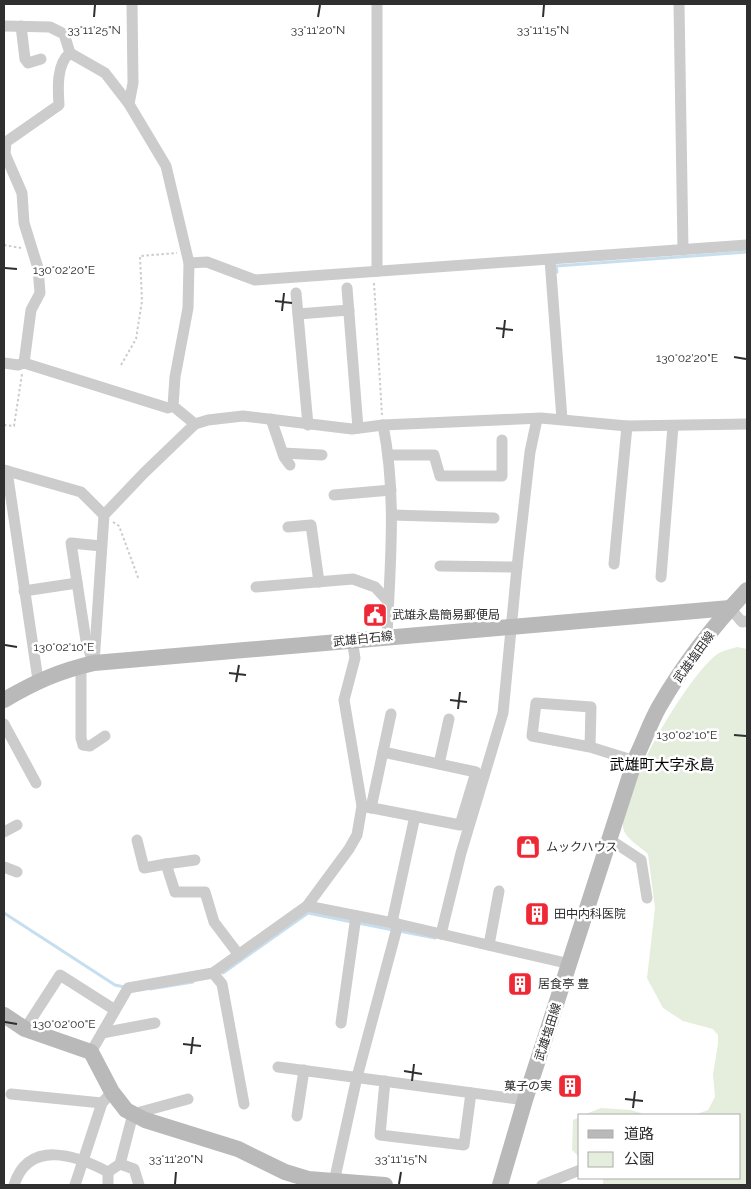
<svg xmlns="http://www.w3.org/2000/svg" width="751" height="1189" font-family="Raleway,'Noto Sans JP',sans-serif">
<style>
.green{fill:#e5eddc}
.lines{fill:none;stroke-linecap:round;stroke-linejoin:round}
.stream{stroke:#c7deee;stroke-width:3}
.path{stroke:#ccc;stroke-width:2;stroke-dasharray:2.5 2.5;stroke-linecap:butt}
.street{stroke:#ccc;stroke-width:11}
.secondary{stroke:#b9b9b9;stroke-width:16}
.ticks{fill:none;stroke:#2f2f2f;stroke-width:2}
.labels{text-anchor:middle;stroke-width:5;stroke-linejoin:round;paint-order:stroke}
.poi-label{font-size:12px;fill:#2f2f2f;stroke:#fff;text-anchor:start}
.street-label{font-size:12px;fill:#2f2f2f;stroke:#fff}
.quarter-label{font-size:15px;fill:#000;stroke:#fff}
.ticks-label{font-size:12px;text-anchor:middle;fill:#2f2f2f;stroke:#fff;stroke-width:5;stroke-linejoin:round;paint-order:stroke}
</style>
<rect width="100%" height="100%" fill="#fff"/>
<g class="green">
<path d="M 737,647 L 747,649 L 747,1185 L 603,1185 L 603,1178 L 740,1178 L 740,1115 L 694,1115 L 708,1110 L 715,1097 L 713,1074 L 718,1044 L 718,1035 L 713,1029 L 683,1021 L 663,1008 L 647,978 L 655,908 L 648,854 C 641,847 624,838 623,827 C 621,789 686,679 716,655 C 721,651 731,649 737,647 Z"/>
<path d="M 601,1108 L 631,1110 L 647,1115 L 583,1115 Z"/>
<path d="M 580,1117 L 580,1158 L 572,1150 L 573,1120 Z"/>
</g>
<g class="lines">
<g class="stream">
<path d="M 557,272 L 556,266 L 747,252"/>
<path d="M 4,913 L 115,985 L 124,987"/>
<path d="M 358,923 L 393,930"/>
<path d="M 399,931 L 435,938 L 436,936"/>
<path d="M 223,973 L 308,913 L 352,922"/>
<path d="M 150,989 L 193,982"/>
</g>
<g class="path">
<path d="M 4,245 L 21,248"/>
<path d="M 374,283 L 382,415"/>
<path d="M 121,365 L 136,339 L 142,301 L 140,256 L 177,253"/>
<path d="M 4,425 L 14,426 L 22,374"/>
<path d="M 113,522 L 119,526 L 139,580"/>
</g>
<g class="street">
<path d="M 679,4 L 683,250"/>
<path d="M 4,26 L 50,27 L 64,34 L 70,53 L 105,73 L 129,104 L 166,166 L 189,263 L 188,308 L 175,377 L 173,406 L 195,424"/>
<path d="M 21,26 L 25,59 L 28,63 L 41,59"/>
<path d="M 129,104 L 133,83 L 132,4"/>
<path d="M 550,260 L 562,419"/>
<path d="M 189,263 L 207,262 L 255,280 L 747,245"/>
<path d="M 377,271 L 377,4"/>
<path d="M 347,288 L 358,428"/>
<path d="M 296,293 L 308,425"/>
<path d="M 298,314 L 349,310"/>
<path d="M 4,363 L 18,365 L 24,363 L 168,408 L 173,406"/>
<path d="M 24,363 L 31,310 L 40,293 L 38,268 L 24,223 L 22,193 L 5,154 L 6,142 L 59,105 C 58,90 56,64 70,53"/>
<path d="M 271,419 L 284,457 L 290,465"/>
<path d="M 383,425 C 397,495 390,565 387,636"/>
<path d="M 283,453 L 322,455"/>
<path d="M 389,455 L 434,455 L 440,476 L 502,476 L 502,440"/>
<path d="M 4,470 L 81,492 L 104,515"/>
<path d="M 7,471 L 38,680"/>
<path d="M 334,495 L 391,490"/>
<path d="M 392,515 L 494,518"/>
<path d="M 288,527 L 311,525 L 319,582"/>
<path d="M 614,564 L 627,426"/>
<path d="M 440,566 L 517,567"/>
<path d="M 661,577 L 673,426"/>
<path d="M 256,587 L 353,579 L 375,587 L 388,601"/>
<path d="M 24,591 L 77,583"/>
<path d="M 730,608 L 742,622 L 747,621"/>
<path d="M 92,659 L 86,641 L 71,543 L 101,546"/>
<path d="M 94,663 L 104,515 L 144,473 L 195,424 L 208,420 L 243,416 L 352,429 L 383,425 L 541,418 L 627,426 L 747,424"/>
<path d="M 81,666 L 81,738 L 83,745 L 90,746 L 105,736"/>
<path d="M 4,724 L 36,783"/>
<path d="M 590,747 L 591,707 L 536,703 L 532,736 L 590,747 L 635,761"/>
<path d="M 439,764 L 449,719"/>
<path d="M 362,806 L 460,825 L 476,772 L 383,752"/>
<path d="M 371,808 L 391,714"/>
<path d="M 4,832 L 17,825"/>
<path d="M 609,839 L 641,860 L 647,898"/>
<path d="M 137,840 L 144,868 L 166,864 L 175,892 L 205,892 L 214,922 L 239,955"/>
<path d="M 166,864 L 195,860"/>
<path d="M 4,867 L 17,872"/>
<path d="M 307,906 L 398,924"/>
<path d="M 392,922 L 415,816"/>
<path d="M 441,934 L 461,853 L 503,713 L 517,567 L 530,452 L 537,419"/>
<path d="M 489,945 L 499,891"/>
<path d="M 213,973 L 222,984 L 244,1104"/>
<path d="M 341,1023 L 356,916"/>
<path d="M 25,1029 L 60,975 L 115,1010"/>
<path d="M 102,1033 L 155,1023"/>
<path d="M 91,1052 L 128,988 L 213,973 L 307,906 L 349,849 L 357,835 L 362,806 L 344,700 L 355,658 L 352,640"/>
<path d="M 278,1067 L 525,1100"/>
<path d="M 385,1081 L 380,1135 L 464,1145 L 471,1093"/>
<path d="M 11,1094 L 102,1103"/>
<path d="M 297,1116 L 304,1070"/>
<path d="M 334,1182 L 357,1077 L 398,924 L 570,964"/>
<path d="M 14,1185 C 29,1139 76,1155 108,1172 L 120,1164"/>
<path d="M 75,1185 L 102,1103 L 112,1092"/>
<path d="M 108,1185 L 108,1172"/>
<path d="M 139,1185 L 134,1169 L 120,1164 L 133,1114 L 188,1099"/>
<path d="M 542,1185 L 580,1170"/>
</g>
<g class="secondary">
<path d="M 4,700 C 35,682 59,671 94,663 L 730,608"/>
<path d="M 4,1015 L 25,1029 L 91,1052 L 112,1092 L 126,1110 L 145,1120 L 238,1149 L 285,1172 L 308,1179 L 385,1185"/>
<path d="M 500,1185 L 525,1100 L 636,757 C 644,741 650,723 659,707 C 683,665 714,625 747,590"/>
</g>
</g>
<path class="ticks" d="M 94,17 L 95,5M 318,17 L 320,5M 543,17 L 544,5M 5,268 L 17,269M 275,301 L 292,303M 282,311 L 284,293M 496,328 L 513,330M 503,338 L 505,320M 734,357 L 746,359M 5,645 L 17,647M 229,673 L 246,675M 236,682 L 239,665M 450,700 L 467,702M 458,709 L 460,692M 734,735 L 746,736M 5,1022 L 17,1024M 183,1044 L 201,1046M 191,1054 L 193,1037M 404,1071 L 422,1074M 412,1081 L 414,1064M 625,1099 L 643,1101M 633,1108 L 635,1091M 175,1184 L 176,1172M 399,1184 L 401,1172"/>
<defs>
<symbol id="civic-square" viewBox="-11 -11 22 22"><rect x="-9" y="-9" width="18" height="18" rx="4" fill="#ee2834" stroke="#fff"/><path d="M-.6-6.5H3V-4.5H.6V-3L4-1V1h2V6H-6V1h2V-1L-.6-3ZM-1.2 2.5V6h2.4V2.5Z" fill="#fff"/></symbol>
<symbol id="shop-square" viewBox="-11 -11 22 22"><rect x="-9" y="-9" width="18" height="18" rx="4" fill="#ee2834" stroke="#fff"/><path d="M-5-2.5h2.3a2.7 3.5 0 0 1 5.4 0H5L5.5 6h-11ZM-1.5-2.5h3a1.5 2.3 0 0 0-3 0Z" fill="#fff"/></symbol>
<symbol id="building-square" viewBox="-11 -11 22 22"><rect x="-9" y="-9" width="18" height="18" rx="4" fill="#ee2834" stroke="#fff"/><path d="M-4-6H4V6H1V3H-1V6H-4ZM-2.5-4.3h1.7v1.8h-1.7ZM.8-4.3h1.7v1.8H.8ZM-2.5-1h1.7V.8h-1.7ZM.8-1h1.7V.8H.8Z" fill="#fff"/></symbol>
</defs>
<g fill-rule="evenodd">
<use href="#civic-square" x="361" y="601" width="28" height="28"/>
<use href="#shop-square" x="514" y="833" width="28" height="28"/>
<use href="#building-square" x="523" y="900" width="28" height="28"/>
<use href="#building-square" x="506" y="970" width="28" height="28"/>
<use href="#building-square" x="556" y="1072" width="28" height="28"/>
</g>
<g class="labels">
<g class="poi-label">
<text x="392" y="619">武雄永島簡易郵便局</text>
<text x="546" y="851">ムックハウス</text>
<text x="554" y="918">田中内科医院</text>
<text x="538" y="988">居食亭 豊</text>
<text x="552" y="1090" text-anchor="end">菓子の実</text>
</g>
<g class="street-label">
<text transform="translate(363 639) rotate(-6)" y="4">武雄白石線</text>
<text transform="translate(694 657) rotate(-54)" y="4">武雄塩田線</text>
<text transform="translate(548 1032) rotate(-72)" y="4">武雄塩田線</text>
</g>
<g class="quarter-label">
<text x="662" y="770">武雄町大字永島</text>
</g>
</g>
<g class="ticks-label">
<text x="94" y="34">33°11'25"N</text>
<text x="318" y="34">33°11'20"N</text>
<text x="543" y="34">33°11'15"N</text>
<text x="64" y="274">130°02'20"E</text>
<text x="687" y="362">130°02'20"E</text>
<text x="64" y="651">130°02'10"E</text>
<text x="687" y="739">130°02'10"E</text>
<text x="64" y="1028">130°02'00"E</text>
<text x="176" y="1163">33°11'20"N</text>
<text x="401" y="1163">33°11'15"N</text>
</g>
<rect width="751" height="1189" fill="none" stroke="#2f2f2f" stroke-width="10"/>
<rect x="578" y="1114" width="162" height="65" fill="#ffffff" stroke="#acacac"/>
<rect x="588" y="1130" width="25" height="8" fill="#b9b9b9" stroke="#acacac"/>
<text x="624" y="1139" font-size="15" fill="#2f2f2f">道路</text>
<rect x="588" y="1152" width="25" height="15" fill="#e5eddc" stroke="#acacac"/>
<text x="624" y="1164" font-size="15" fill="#2f2f2f">公園</text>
</svg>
